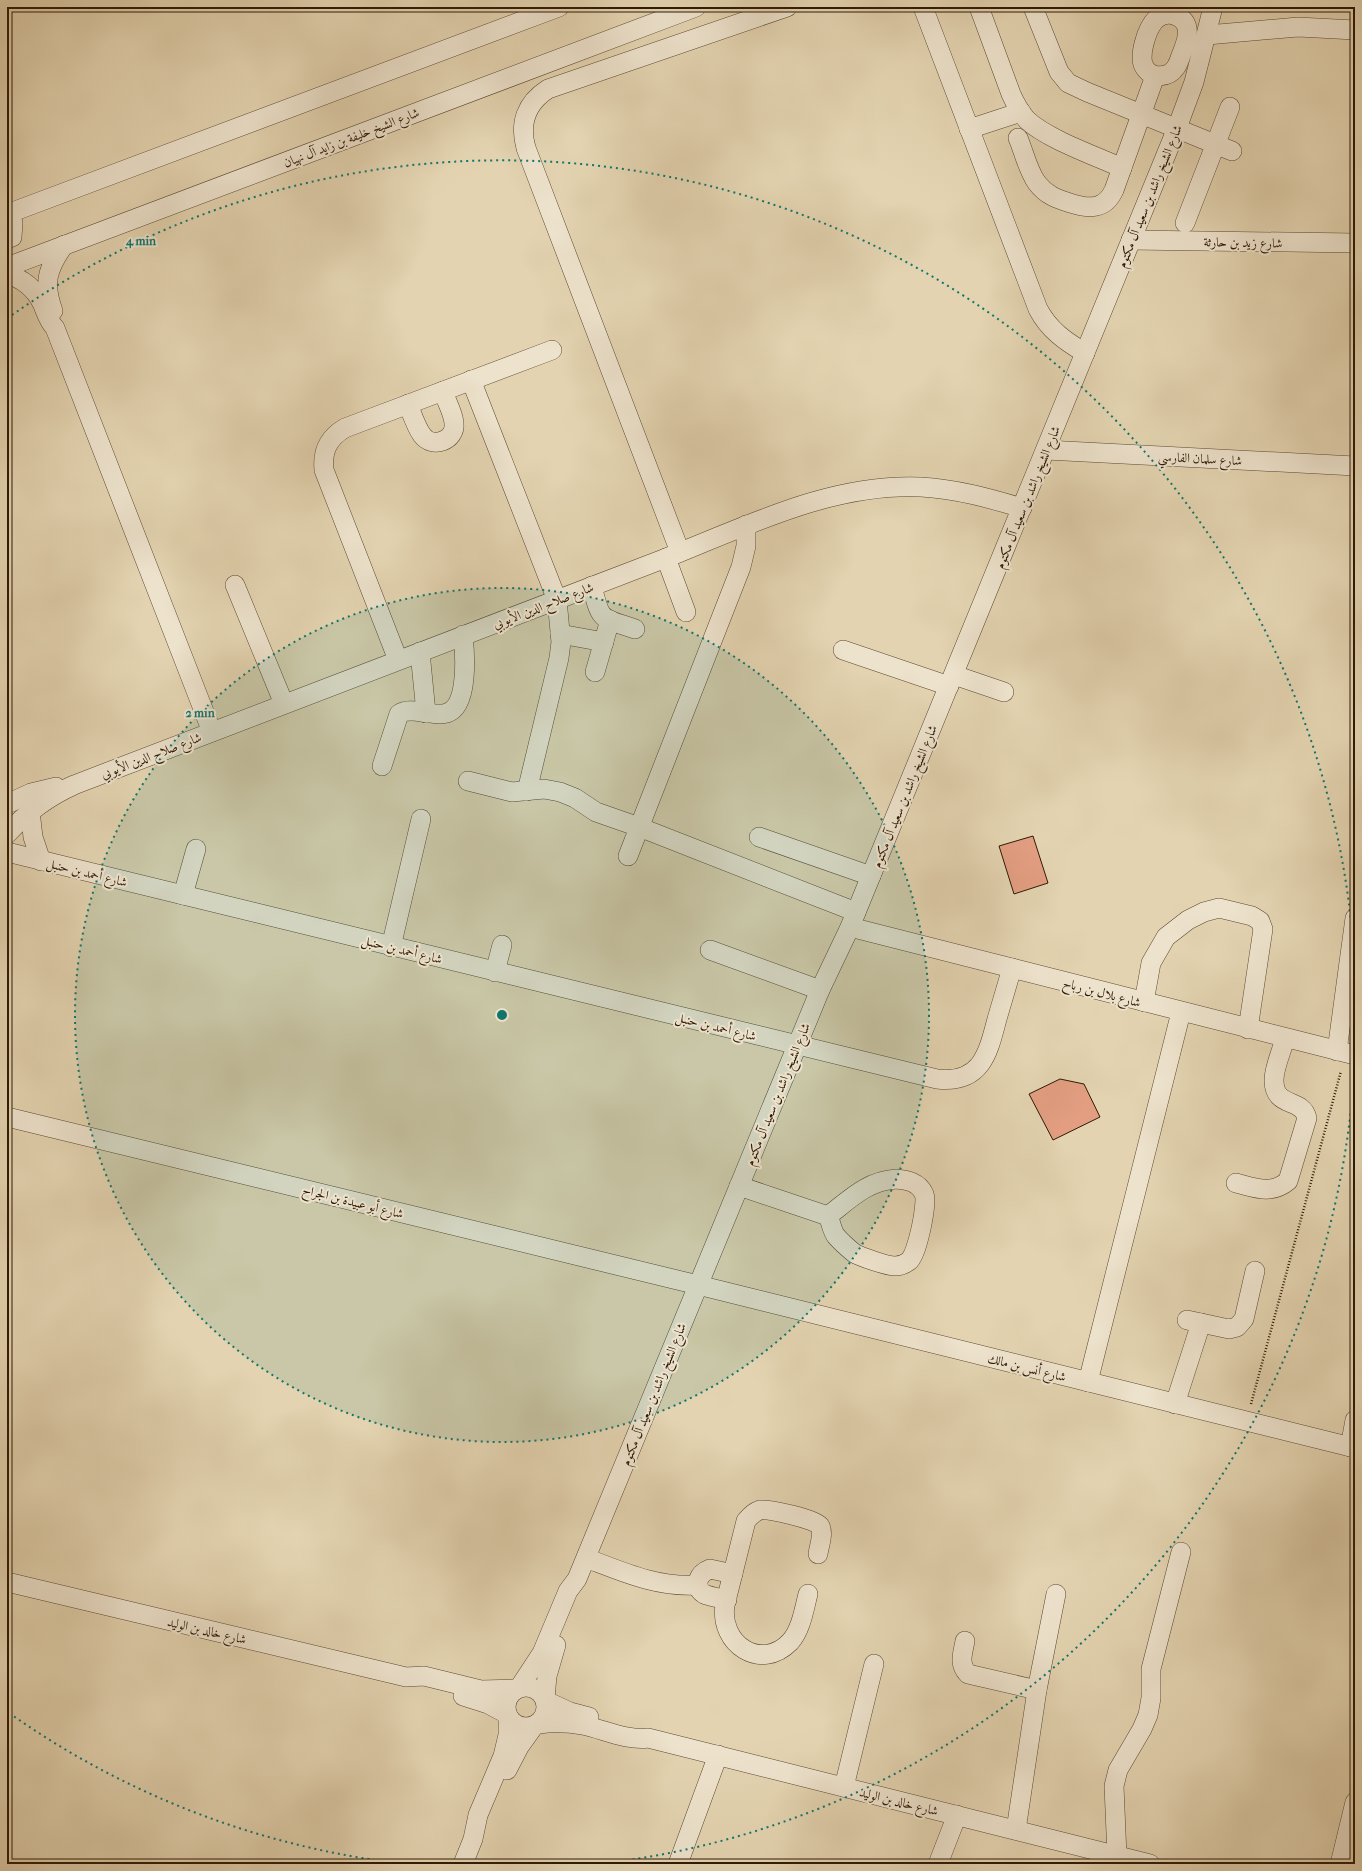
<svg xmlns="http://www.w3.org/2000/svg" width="1362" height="1871" font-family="'IM FELL French Canon',Amiri,serif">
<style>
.building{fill:#e39e82;stroke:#2e1a06}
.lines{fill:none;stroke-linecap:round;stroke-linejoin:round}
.minor-casing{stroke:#5b4830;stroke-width:20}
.path{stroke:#2e1a06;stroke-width:2.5;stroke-dasharray:1 2;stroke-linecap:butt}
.minor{stroke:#ede2cc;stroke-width:19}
.ring{fill:none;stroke:#0f766e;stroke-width:2;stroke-dasharray:2 4}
.labels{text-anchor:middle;stroke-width:4;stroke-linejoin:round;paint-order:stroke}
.street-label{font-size:13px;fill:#2e1a06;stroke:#ede2cc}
.centre{fill:#0f766e;stroke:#ede2cc;stroke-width:2}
.ring-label{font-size:12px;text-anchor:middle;font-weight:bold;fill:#0f766e;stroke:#ede2cc;stroke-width:4;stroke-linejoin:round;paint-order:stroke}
</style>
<rect width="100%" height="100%" fill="#e3d3b0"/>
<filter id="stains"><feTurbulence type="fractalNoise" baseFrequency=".005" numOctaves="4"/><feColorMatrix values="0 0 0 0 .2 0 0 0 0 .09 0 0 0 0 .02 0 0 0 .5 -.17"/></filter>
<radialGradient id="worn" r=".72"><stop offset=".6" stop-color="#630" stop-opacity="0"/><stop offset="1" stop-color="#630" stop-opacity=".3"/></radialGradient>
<g class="building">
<path d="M 1033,836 L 1048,883 L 1014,894 L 999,846 Z"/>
<path d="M 1060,1079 L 1084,1084 L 1100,1117 L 1053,1140 L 1029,1094 Z"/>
</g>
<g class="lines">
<defs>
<g id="minor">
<path d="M 923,7 L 1038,309 C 1049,330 1065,341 1085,353"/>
<path d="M 979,7 L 1011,94 C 1015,103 1020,112 1027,120 C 1047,139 1096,156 1122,168"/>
<path d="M 1033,7 L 1059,72 L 1068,83 L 1087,92 L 1232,151"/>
<path d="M 1170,14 C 1193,19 1189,36 1182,53 C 1180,57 1179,63 1176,67 C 1169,78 1152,79 1145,68 C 1137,58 1147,28 1156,19 C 1160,16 1165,14 1170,14 Z"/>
<path d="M 1207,35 L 1298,27 L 1355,30"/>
<path d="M 969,129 L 1021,112"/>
<path d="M 1018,138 C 1024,152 1028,171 1037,183 C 1046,195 1057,199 1070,203 C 1089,209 1105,210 1114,190 L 1155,76"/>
<path d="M 7,214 L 559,7"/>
<path d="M 7,218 L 13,223 L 12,237 L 7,239"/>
<path d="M 1185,223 L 1230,107"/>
<path d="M 1131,240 L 1355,243"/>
<path d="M 7,267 L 696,7"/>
<path d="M 7,274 C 23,279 35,289 42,303 C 46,312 48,321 55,328 L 212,732"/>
<path d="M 53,311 C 43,283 47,269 64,245"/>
<path d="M 471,380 L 557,600 L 561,642 L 559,658 L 527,791"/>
<path d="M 408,404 C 412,414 416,427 422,435 C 432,449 456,441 454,423 C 453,412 446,401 443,391"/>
<path d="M 1046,450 L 1355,466"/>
<path d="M 680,552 L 526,148 C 519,123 526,103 548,89 L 787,7"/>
<path d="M 666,558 L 686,612"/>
<path d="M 235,585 L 284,704"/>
<path d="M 592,586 C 601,623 601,617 635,629"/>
<path d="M 560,634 L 604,642"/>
<path d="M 843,650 L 949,686"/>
<path d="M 420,652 L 426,713"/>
<path d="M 398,660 L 324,470 C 322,451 328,438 345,428 L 552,350"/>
<path d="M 595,672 L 610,620"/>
<path d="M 954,675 L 1004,692"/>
<path d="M 382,766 L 399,714 C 408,708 419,712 429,713 C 435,714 441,715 447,713 C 469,706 465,653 463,635"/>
<path d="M 468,781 L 512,792 L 544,789 L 560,792 L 575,798 L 596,812 L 639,827 L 856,912"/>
<path d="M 7,804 L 31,793 L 56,787"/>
<path d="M 30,811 L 33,837 L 41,861"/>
<path d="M 7,834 C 27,812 47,797 74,785 L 666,558 C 747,526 831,483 921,487 C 956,489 989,498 1022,508"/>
<path d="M 759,837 L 871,876"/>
<path d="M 7,852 L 937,1079 C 981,1084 988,1054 997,1019 C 1002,1002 1007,985 1012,968"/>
<path d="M 628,856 L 741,567 L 746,546 L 746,525"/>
<path d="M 183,895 L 196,849"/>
<path d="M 850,927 L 1355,1055"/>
<path d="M 391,947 L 421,819"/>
<path d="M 710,950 L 820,990"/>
<path d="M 495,972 L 502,945"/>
<path d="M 1144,1002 L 1151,963 L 1166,937 L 1188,920 L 1204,912 L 1219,908 L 1252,916 L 1260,921 L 1263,929 L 1248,1029"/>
<path d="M 1337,1051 L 1355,918"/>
<path d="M 7,1117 L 698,1285 L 1355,1448"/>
<path d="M 896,1179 C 907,1180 919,1182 924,1194 C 928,1203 917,1255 909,1261 C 905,1264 900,1266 895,1266 C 887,1266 861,1257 854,1253 C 848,1248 841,1242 836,1236 C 832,1231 831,1222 828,1216 C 850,1199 867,1181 896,1179 Z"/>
<path d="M 1236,1183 C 1256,1188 1271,1195 1288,1181 L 1307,1118 C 1302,1097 1274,1109 1274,1080 C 1274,1067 1282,1051 1285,1038"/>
<path d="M 739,1186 L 828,1216"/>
<path d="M 1187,1320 L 1229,1329 L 1237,1327 L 1244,1319 L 1255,1271"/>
<path d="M 1088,1382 L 1181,1012"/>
<path d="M 1175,1404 L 1201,1323"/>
<path d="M 1350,1447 L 1355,1420"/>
<path d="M 586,1558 C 623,1572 658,1588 698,1585"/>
<path d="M 7,1582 L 406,1677 L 424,1676 L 481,1690 L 517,1689"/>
<path d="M 808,1594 C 804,1610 801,1630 790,1642 C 761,1672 719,1644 725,1605 L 746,1521 C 750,1516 754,1512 760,1510 C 769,1509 816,1519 820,1526 C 824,1534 819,1546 818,1554"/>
<path d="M 727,1600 C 720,1598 711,1597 704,1594 C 692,1586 699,1573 710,1569 L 733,1574"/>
<path d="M 965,1641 C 963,1653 958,1664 968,1674 L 1037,1690"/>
<circle cx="526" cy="1707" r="20"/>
<path d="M 519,1688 L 542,1653 L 568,1591 L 577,1579 L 820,990 L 850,927 L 1177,128 L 1194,82 L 1213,7"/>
<path d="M 463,1696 L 488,1704 L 507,1714"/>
<path d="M 545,1699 L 547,1676 L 556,1645"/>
<path d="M 546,1701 L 570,1712 L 589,1717"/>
<path d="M 538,1724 C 553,1722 567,1722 582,1725 C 603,1729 627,1741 648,1738 L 1150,1864"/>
<path d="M 507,1770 L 519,1747 L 534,1726"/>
<path d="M 844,1787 L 874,1664"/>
<path d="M 1016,1830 L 1037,1690 L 1056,1594"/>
<path d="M 1117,1856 L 1114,1786 L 1118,1770 L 1142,1729 L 1148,1715 L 1151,1698 L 1151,1669 L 1181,1552"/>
<path d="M 463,1864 L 473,1839 L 478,1815 L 503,1756 L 508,1735 L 508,1716"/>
<path d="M 678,1864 L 718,1755"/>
<path d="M 938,1864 L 957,1815"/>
<path d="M 1340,1864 L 1355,1802"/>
</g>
</defs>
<use href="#minor" class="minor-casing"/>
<path class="path" d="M 1251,1404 L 1341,1071"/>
<use href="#minor" class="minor"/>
</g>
<circle cx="502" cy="1015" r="427" fill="#0f766e" fill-opacity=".12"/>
<g class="ring">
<circle cx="502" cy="1015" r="427"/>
<path d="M1355 1060A854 854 0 0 1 599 1864M405 1864A854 854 0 0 1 12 1715M12 315A854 854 0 0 1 1355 970"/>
</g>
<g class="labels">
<g class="street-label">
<text transform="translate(351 137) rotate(-21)" y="5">شارع الشيخ خليفة بن زايد آل نهيان</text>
<text transform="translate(1149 196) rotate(-68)" y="5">شارع الشيخ راشد بن سعيد آل مكتوم</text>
<text transform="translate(1243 242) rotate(1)" y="5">شارع زيد بن حارثة</text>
<text transform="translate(1200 458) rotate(3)" y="5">شارع سلمان الفارسي</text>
<text transform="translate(1027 497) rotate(-68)" y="5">شارع الشيخ راشد بن سعيد آل مكتوم</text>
<text transform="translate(543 605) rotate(-21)" y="5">شارع صلاح الدين الأيوبي</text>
<text transform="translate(151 755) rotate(-21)" y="5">شارع صلاح الدين الأيوبي</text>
<text transform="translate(904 796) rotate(-68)" y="5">شارع الشيخ راشد بن سعيد آل مكتوم</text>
<text transform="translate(87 872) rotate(14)" y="5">شارع أحمد بن حنبل</text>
<text transform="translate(402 949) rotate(14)" y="5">شارع أحمد بن حنبل</text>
<text transform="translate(1102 992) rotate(15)" y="5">شارع بلال بن رباح</text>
<text transform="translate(716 1026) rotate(14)" y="5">شارع أحمد بن حنبل</text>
<text transform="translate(777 1094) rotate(-68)" y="5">شارع الشيخ راشد بن سعيد آل مكتوم</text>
<text transform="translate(353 1201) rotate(14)" y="5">شارع أبو عبيدة بن الجراح</text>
<text transform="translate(1027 1367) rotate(14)" y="5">شارع أنس بن مالك</text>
<text transform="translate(653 1394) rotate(-68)" y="5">شارع الشيخ راشد بن سعيد آل مكتوم</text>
<text transform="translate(207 1630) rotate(13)" y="5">شارع خالد بن الوليد</text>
<text transform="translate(899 1801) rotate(14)" y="5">شارع خالد بن الوليد</text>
</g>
</g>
<circle cx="502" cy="1015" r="6" class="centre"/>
<g class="ring-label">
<text x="141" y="245">4 min</text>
<text x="200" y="717">2 min</text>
</g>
<rect width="1362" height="1871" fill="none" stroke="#e3d3b0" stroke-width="24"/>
<rect x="8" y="8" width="1346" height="1855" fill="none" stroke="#2e1a06" stroke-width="2"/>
<rect x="12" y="12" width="1338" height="1847" fill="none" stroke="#2e1a06"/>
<rect width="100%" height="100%" filter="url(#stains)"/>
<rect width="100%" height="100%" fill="url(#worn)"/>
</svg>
